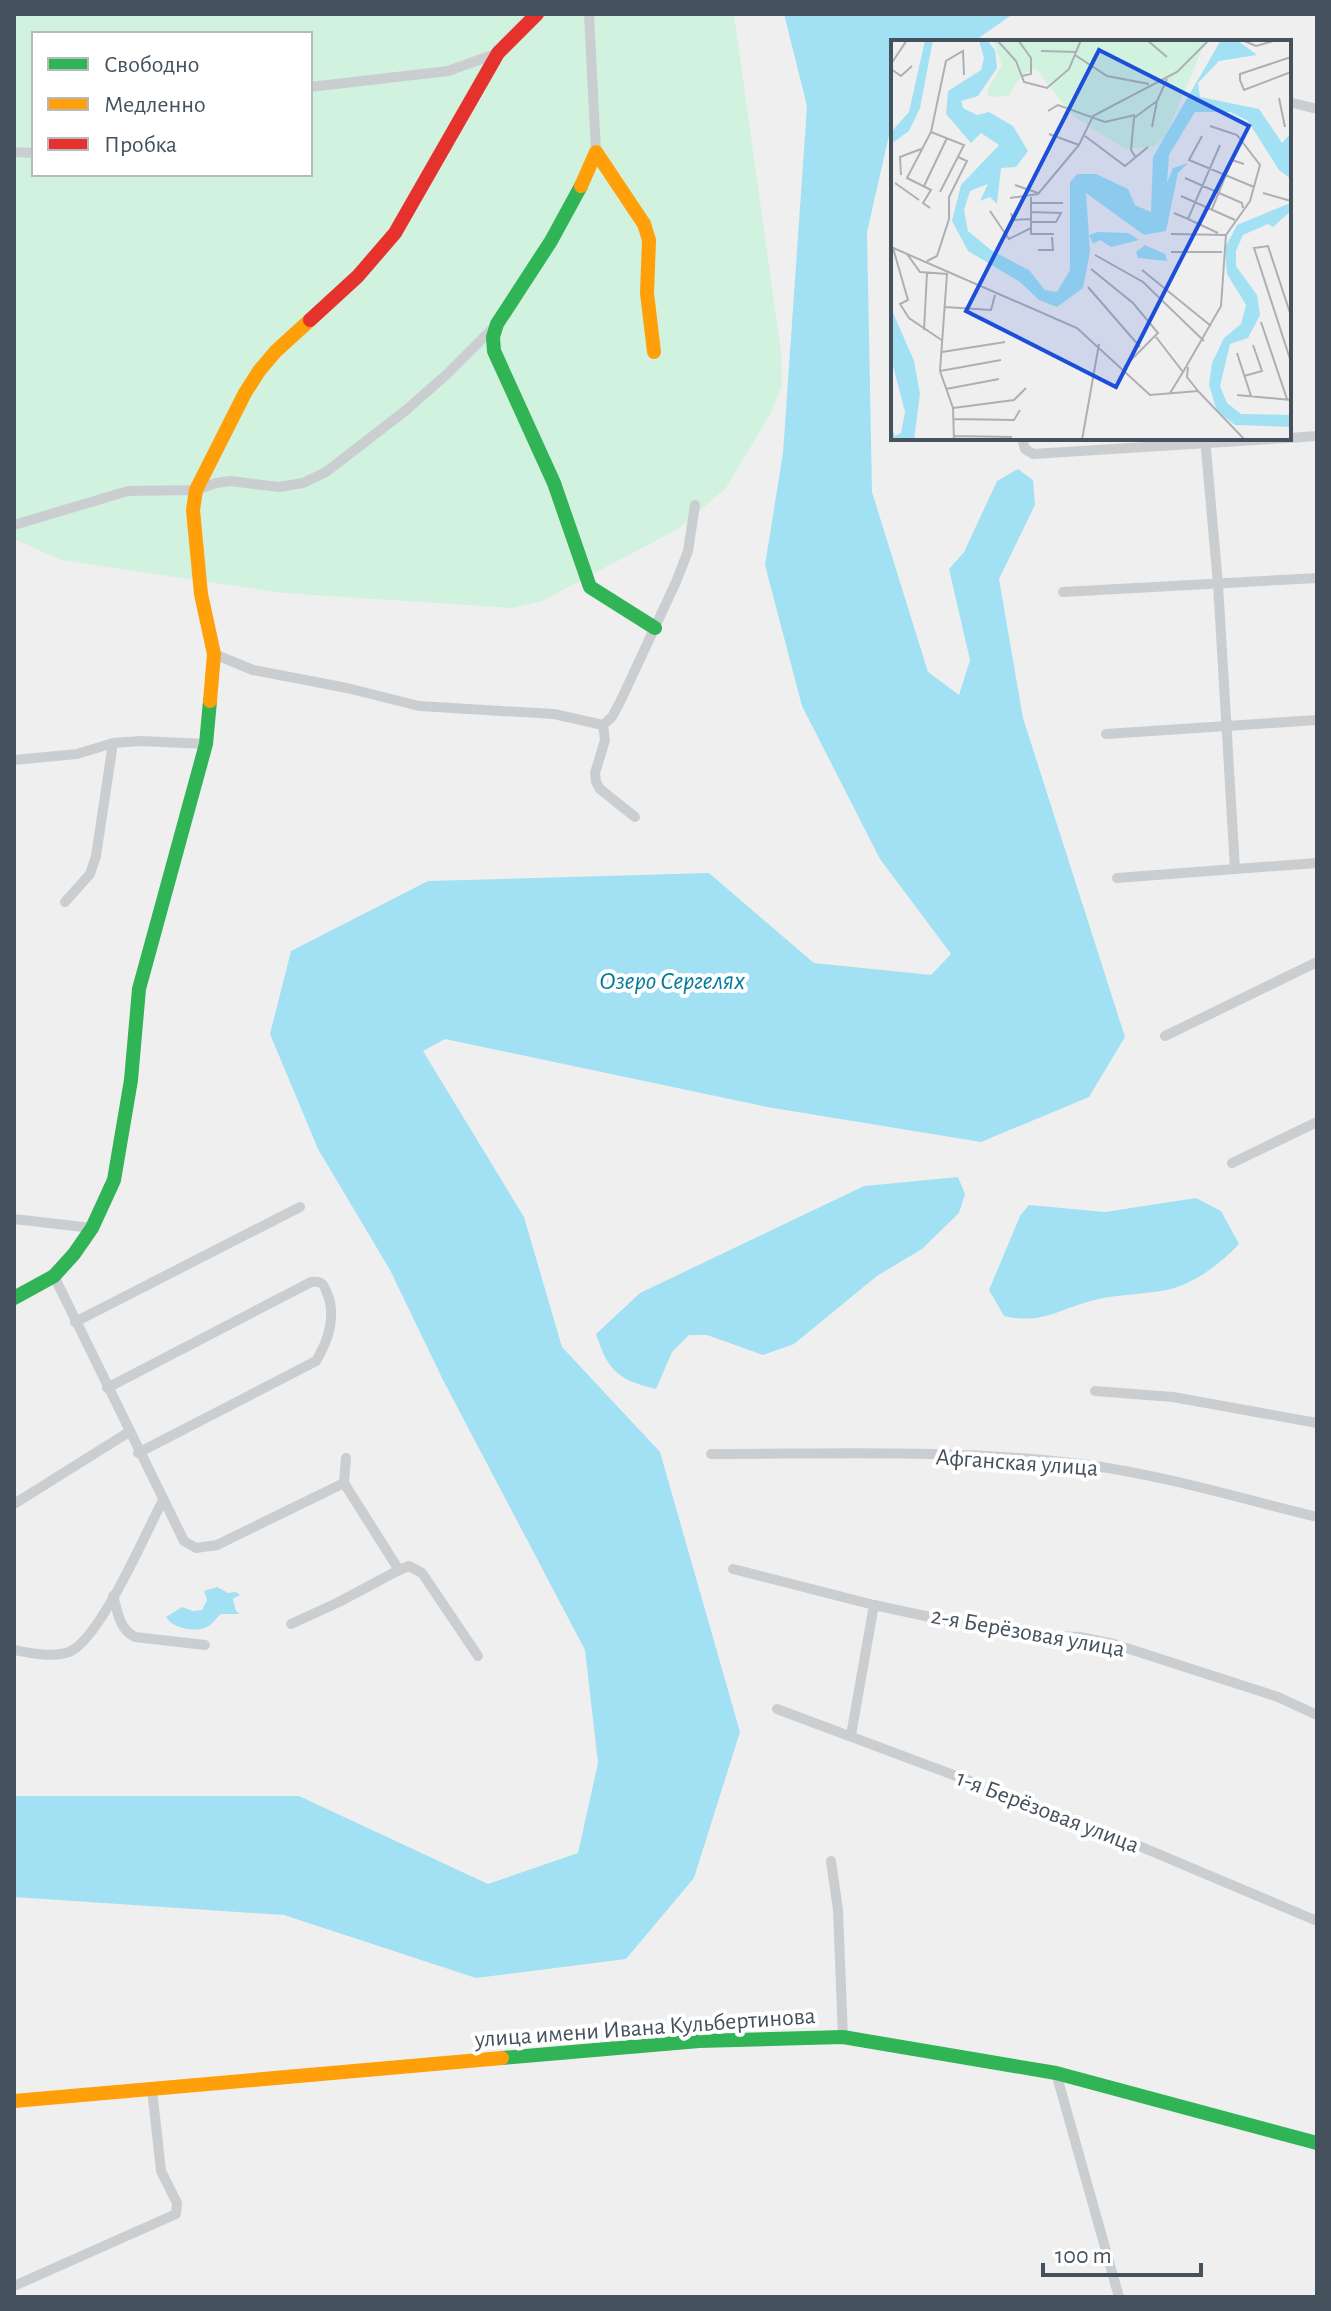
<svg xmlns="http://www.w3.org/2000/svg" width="1331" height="2311" font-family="'Alegreya Sans',sans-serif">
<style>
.green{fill:#d1f2de;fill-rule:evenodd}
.water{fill:#a2e1f3}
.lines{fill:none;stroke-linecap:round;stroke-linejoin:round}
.street{stroke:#cbced0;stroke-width:10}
.fast{stroke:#30b455;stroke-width:14}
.slow{stroke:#ff9f0a;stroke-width:14}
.jam{stroke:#e5322d;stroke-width:14}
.labels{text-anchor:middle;stroke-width:8;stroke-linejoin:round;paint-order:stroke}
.street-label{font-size:24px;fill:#45525e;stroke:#fff}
.water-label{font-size:26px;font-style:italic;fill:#037b9d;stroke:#fff}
.inset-road{fill:none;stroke:#acb0b5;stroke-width:2}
.view{fill:#1d4ed8;fill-opacity:0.15;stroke:#1d4ed8;stroke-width:4}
.inset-edge{fill:none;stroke:#45525e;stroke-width:4}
</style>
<rect width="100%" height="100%" fill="#f0efef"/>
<path class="green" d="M 14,14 L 734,14 L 781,352 L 782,386 L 771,413 L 726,488 L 678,529 L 542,601 L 512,608 L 282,593 L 61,560 L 14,539 ZM 34,34 L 310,34 L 310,174 L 34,174 Z"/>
<g class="water">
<path d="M 784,14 L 1013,14 L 973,42 L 893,42 L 893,118 L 867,232 L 872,492 L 928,672 L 959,695 L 970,660 L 949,569 L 964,552 L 997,481 L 1018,469 L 1033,480 L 1035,505 L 999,579 L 1023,718 L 1125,1037 L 1089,1097 L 981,1142 L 767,1107 L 445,1039 L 423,1051 L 524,1217 L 562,1347 L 660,1452 L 740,1732 L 694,1878 L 626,1959 L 476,1978 L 284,1915 L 14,1897 L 14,1796 L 299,1796 L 488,1884 L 578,1853 L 598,1763 L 585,1650 L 443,1380 L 390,1270 L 318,1149 L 270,1034 L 291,951 L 428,881 L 709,873 L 814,963 L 931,975 L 951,954 L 880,859 L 802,706 L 765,565 L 783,453 L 807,106 Z"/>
<path d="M 958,1177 L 965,1194 L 959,1213 L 922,1249 L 877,1276 L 794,1344 L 763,1355 L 707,1335 L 689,1335 L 672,1352 L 656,1389 C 618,1380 608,1371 596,1334 L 640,1293 L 864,1186 Z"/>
<path d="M 1196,1198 L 1221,1211 L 1239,1244 C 1220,1264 1194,1284 1167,1290 C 1141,1295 1112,1294 1087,1302 C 1054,1312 1040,1324 1004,1316 L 989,1290 L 1020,1216 L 1029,1205 L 1105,1212 Z"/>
<path d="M 217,1587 L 228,1593 L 236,1592 L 240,1595 L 233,1599 L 236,1611 L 240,1614 L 221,1614 C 216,1618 213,1624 207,1627 C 195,1633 172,1628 166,1617 L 182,1607 L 193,1611 L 202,1610 L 207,1600 L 204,1591 Z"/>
</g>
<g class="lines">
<g class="street">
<path d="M 589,14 L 596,152"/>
<path d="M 310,87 L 448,71 L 498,53"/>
<path d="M 1289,102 L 1317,109"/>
<path d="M 14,152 L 34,153"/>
<path d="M 1022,438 L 1025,449 L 1033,454 L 1287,438"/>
<path d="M 1289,438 L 1317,436"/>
<path d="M 14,525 L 128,491 L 196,490 L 216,483 L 230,481 L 279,487 L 303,483 L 326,472 L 405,411 L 446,375 L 495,326"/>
<path d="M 1063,592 L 1317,578"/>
<path d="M 214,654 L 253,670 L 347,688 L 419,706 L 554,714 L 603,725 L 612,717 L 621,700 L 676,582 L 688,551 L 695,505"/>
<path d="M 603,725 L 605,740 L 595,773 L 596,782 L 600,789 L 635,817"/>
<path d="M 1106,734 L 1317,720"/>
<path d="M 14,760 L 77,754 L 113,743 L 141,741 L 206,744"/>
<path d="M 1235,869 L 1317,863"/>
<path d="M 1117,878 L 1235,869 L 1218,584 L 1205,438"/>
<path d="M 65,902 L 90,874 L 96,856 L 113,743"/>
<path d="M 1165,1036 L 1317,962"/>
<path d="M 1232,1163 L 1317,1122"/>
<path d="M 14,1219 L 92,1228"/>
<path d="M 54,1276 L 184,1541 L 196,1548 L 217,1545 L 344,1483 L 346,1458"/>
<path d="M 75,1322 L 300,1207"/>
<path d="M 107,1388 L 311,1282 C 320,1281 323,1282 326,1291 C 337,1313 329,1340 316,1361 L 138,1453"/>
<path d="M 1095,1391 L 1173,1397 L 1317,1423"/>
<path d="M 711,1454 C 833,1454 959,1449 1080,1464 C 1160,1474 1239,1498 1317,1517"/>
<path d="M 14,1504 L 129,1432"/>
<path d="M 733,1569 L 874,1605 L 1009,1634 L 1080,1637 L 1114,1644 L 1278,1697 L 1317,1715"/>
<path d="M 399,1570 L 409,1566 L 422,1573 L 478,1656"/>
<path d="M 113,1596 C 118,1612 119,1629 135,1637 L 205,1645"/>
<path d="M 291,1624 L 339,1602 L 399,1570 L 344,1483"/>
<path d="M 14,1650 C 30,1653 53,1658 69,1652 C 100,1640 146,1532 163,1500"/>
<path d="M 777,1709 L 1106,1832 L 1317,1921"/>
<path d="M 851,1735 L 874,1605"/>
<path d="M 831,1861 L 838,1910 L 843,2037"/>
<path d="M 1056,2073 L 1119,2297"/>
<path d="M 14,2286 L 176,2214 L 177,2203 L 161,2171 L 152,2089"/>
</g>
<g class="fast">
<path d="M 581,186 L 551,241 L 497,324 L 493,337 L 494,351 L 554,483 L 590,587 L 655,628"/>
<path d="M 14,1298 L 54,1276 L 74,1254 L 92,1228 L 114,1180 L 131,1080 L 139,989 L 206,744 L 210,701"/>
<path d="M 502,2058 L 699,2041 L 843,2037 L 1056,2073 L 1317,2143"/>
</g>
<g class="slow">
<path d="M 581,186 L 596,152 L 644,224 L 649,240 L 647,293 L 654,352"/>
<path d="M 210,701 L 214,654 L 201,594 L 193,510 L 196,490 L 245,393 L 259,371 L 276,351 L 310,320"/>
<path d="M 14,2101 L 502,2058"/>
</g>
<path class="jam" d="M 310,320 L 358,276 L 395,233 L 498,53 L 537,14"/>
</g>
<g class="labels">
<g class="street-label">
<text transform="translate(1017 1462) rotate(4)" y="8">Афганская улица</text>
<text transform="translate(1028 1632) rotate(10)" y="8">2-я Берёзовая улица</text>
<text transform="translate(1048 1811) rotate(21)" y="8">1-я Берёзовая улица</text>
<text transform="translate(645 2027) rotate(-4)" y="8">улица имени Ивана Кульбертинова</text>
</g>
<g class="water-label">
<text x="672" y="989">Озеро Сергелях</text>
</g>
</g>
<g transform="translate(891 40)">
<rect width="400" height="400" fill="#f0efef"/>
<path d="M 102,0 L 315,0 L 274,98 L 262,107 L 234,109 L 182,76 L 144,28 L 131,35 L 117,56 L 98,57 L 96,50 L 111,25 Z" fill="#d1f2de"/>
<path d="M 34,0 L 42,0 L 29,68 L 18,91 L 0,104 L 0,92 L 18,72 ZM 88,0 L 96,0 L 104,10 L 106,28 L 87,56 L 70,61 L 72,68 L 86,75 L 98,72 L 122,86 L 137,111 L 125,127 L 110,128 L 106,164 L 99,157 L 89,161 L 97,144 L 79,151 L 73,170 L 77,191 L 100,210 L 138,230 L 154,250 L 166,252 L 179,230 L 179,142 L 186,134 L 205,134 L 237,149 L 244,165 L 260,172 L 262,117 L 330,0 L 346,0 L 366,15 L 328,21 L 307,43 L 309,57 L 368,69 L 391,103 L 400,93 L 400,139 L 388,130 L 357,81 L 339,72 L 304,72 L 278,115 L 276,143 L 282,128 L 297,123 L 287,133 L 275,191 L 253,195 L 195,153 L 199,212 L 192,248 L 166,267 L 148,260 L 129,242 L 77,211 L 61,181 L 70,145 L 108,105 L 90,93 L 80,103 L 55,74 L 57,51 L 90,30 L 93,18 ZM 399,163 L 400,171 L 382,187 L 377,184 L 352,195 L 345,211 L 345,226 L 366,255 L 369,275 L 357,298 L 339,304 L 329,346 L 336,363 L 350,374 L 400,375 L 400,387 L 344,385 L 326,371 L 318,345 L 321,323 L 333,298 L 350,284 L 355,265 L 336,234 L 334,208 L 346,185 ZM 206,192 L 237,193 L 248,200 L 220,207 L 209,200 L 202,204 L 198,195 ZM 254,205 L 274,214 L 276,221 L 247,218 L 245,212 ZM 0,268 L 23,321 L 29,354 L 23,400 L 0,400 L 0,385 L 4,396 L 10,393 L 14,372 L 0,318 Z" fill="#a2e1f3"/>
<path class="inset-road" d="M 106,0 L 125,21 L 133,42 L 156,48 L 178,29 L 190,0M 127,0 L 140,18 L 140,34 L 131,36M 256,0 L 276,17M 351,0 L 365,6 L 386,0M 150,11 L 185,12M 184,15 L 216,36 L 258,44M 400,17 L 349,34 L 349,40 L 353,50 L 400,32M 0,24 L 16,0M 0,29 L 10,36 L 21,26M 388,58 L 394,87M 266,61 L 276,39M 157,71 L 167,65 L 214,82 L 244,75M 40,92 L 73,105 L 49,152M 158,94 L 188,105M 194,96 L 234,126 L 257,107M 311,96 L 298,120 L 363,147M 245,118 L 240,110 L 243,78 L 266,61 L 261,87M 10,135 L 9,117 L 30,109M 294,138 L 351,163 L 352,168M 4,143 L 28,160M 124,145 L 147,153M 33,146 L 56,98M 372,153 L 400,161M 290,156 L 344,180M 140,157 L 140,194 L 163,194M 119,158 L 147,154 L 188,105 L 202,76 L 286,32 L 318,0M 140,163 L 172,163M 39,168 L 32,163 L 40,150 L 16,138 L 40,92 L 55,21 L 72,11 L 73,35M 321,169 L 341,120 L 353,124M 99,171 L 118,199 L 140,188M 120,173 L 122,180 L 140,179M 283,173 L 297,179 L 329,105M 297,179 L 327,193M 140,182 L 165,182 L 170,173 L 140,172M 280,194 L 335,195M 0,207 L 186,288 L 259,355 L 307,351 L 354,400M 2,208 L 17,260 L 9,264 L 18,278 L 52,301M 147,210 L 162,210 L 161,197M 280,212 L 331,212M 16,214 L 29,232 L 56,234 L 49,331 L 62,368 L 63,400M 204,215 L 252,242 L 313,301M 36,221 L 46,216 L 58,179 L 58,157 L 76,121 L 67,117M 200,229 L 242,263 L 267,293 L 233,327M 251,230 L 320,286M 197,247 L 249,307M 54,267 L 100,270 L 104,255M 400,276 L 377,206 L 363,208 L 400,322M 370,282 L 396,359M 33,290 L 36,233M 265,297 L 292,332 L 279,353M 51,312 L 114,302M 346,313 L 360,356M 297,327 L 296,337 L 307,351M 49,331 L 110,320M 292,332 L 330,266 L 335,195 L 359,161 L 369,125 L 346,95 L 319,86M 353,336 L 371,331 L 362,305M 55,349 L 108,339M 346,355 L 400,360M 62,368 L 123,360 L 135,348M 63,379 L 123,380 L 129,370M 63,396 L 121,397M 191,400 L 208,304"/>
<path class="view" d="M 208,10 L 358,86 L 225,347 L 75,271 Z"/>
<rect width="400" height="400" class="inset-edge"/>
</g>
<rect width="1331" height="2311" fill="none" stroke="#45525e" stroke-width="32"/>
<rect x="32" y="32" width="280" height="144" fill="#ffffff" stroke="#b5babf" stroke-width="2"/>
<rect x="48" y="58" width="40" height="12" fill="#30b455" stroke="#b5babf" stroke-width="2"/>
<text x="104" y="72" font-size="24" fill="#45525e">Свободно</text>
<rect x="48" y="98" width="40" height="12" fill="#ff9f0a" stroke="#b5babf" stroke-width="2"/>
<text x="104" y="112" font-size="24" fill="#45525e">Медленно</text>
<rect x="48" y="138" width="40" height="12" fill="#e5322d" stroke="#b5babf" stroke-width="2"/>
<text x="104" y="152" font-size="24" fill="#45525e">Пробка</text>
<path d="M1043 2263v12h158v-12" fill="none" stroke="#45525e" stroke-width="4"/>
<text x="1055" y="2263" font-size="24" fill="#45525e" stroke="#ffffff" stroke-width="6" paint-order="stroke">100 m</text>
</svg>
